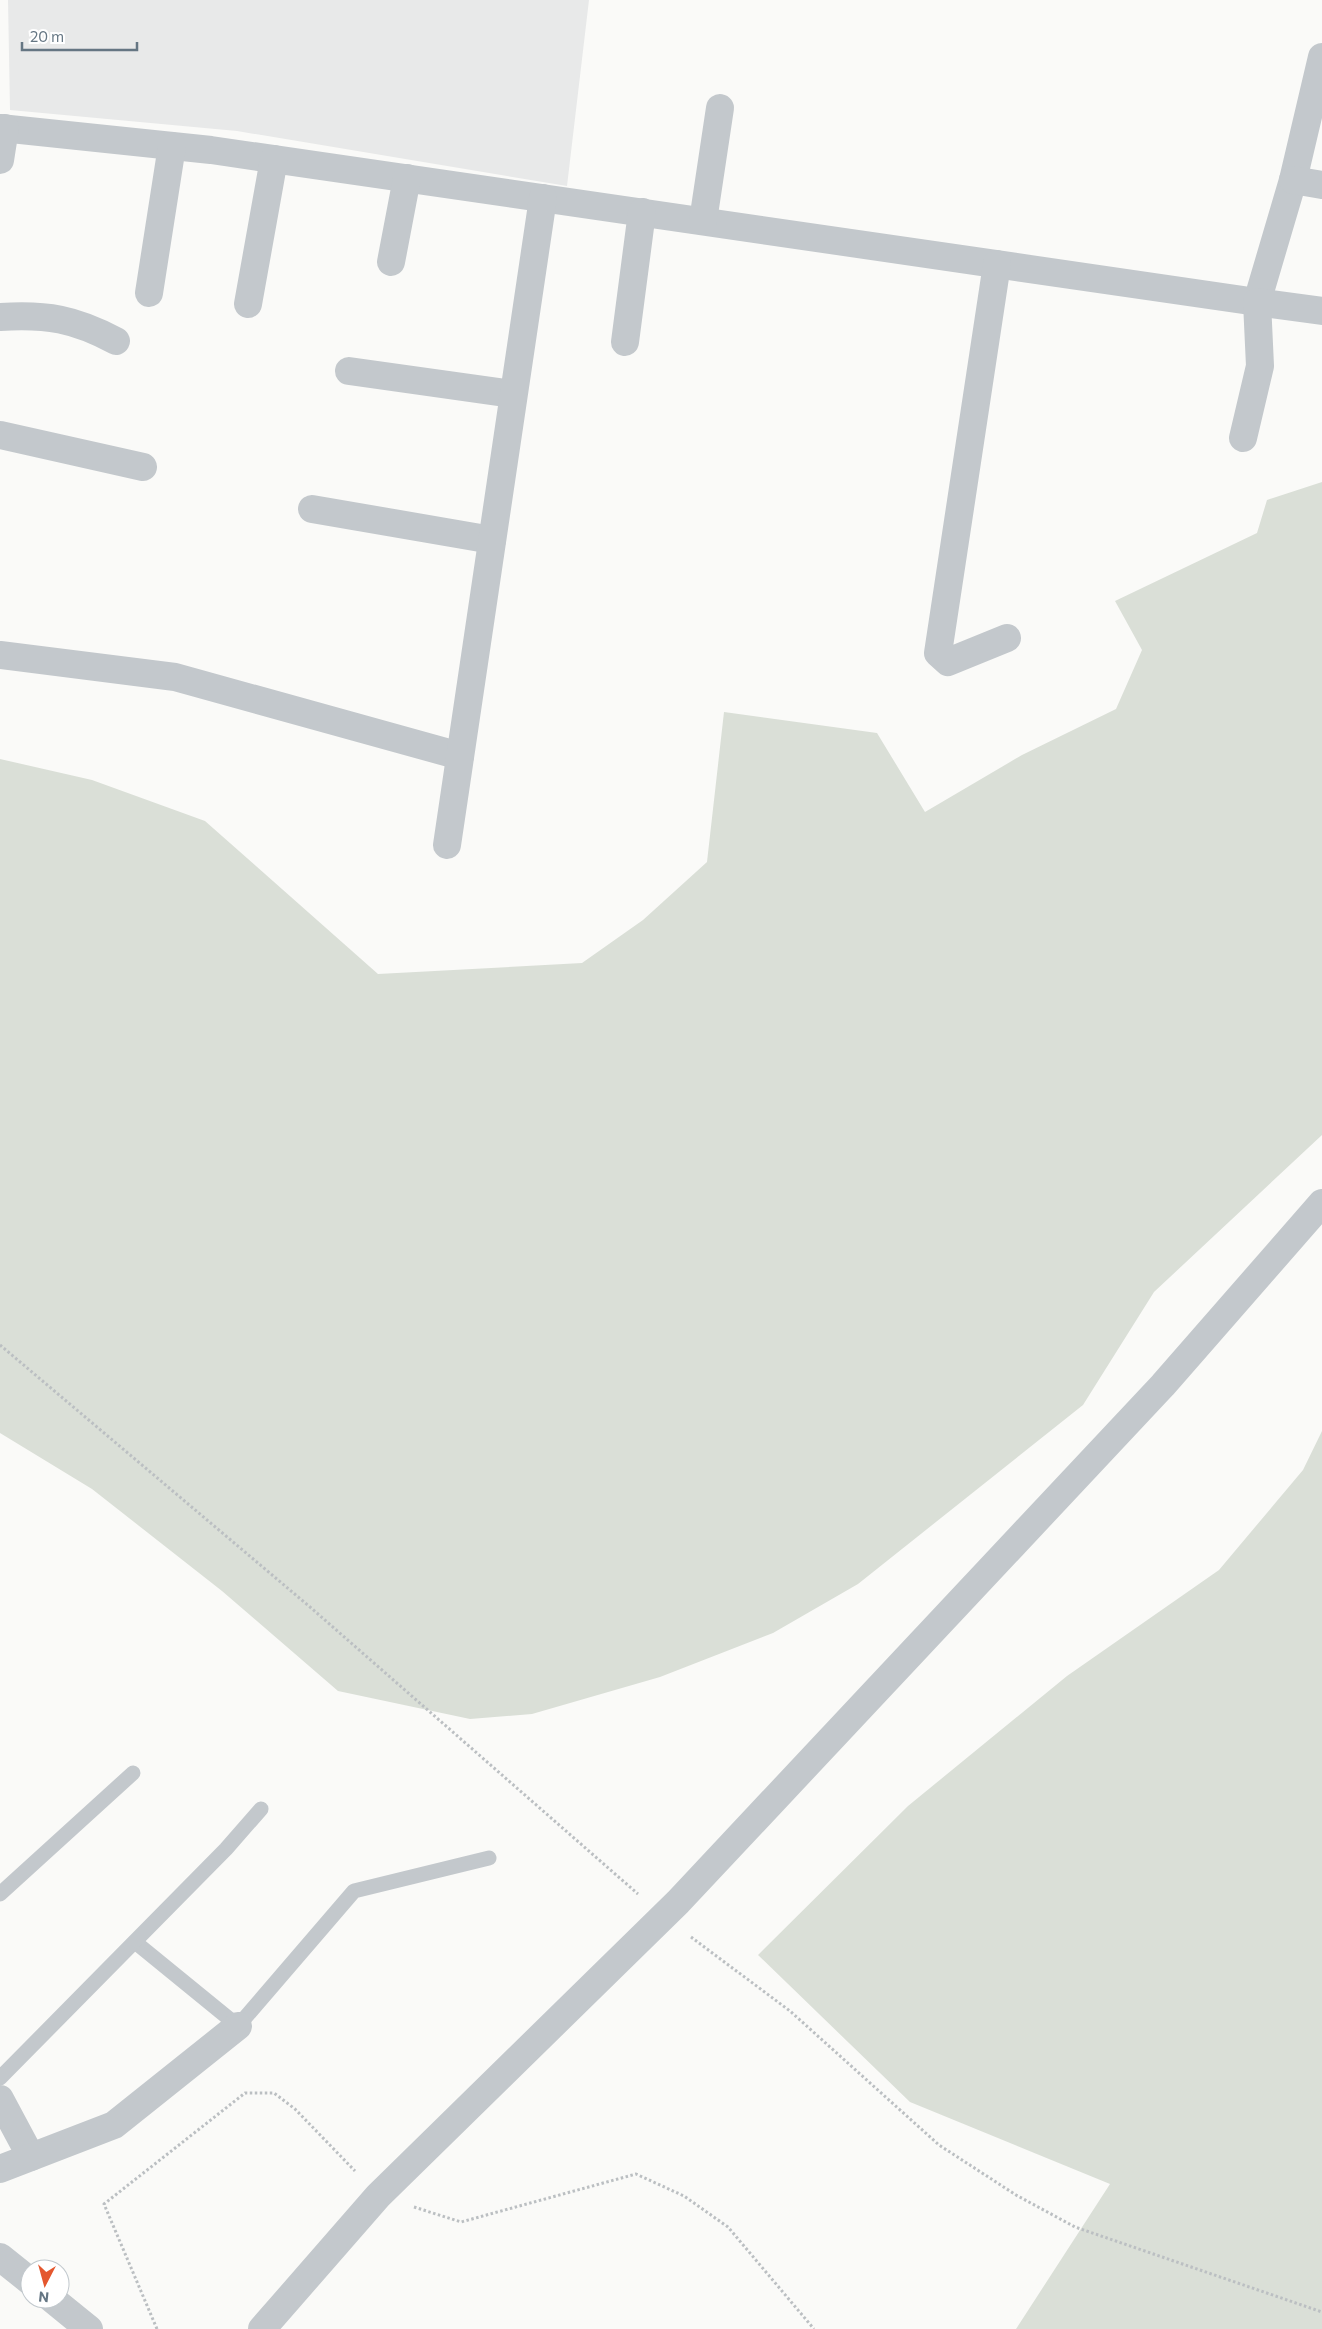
<svg xmlns="http://www.w3.org/2000/svg" width="1322" height="2329" font-family="Commissioner,sans-serif">
<style>
.built{fill:#e8e9e9}
.green{fill:#dadfd7}
.lines{fill:none;stroke-linecap:round;stroke-linejoin:round}
.path{stroke:#bbbfc2;stroke-width:3;stroke-dasharray:2.5 2.5;stroke-linecap:butt}
.service{stroke:#c3c8cc;stroke-width:15}
.minor{stroke:#c3c8cc;stroke-width:28}
.tertiary{stroke:#c3c8cc;stroke-width:28}
</style>
<rect width="100%" height="100%" fill="#fafaf8"/>
<path class="built" d="M 8,0 L 589,0 L 567,186 L 237,131 L 10,110 Z"/>
<g class="green">
<path d="M 1322,482 L 1322,1135 L 1154,1292 L 1083,1405 L 858,1584 L 773,1633 L 660,1677 L 532,1714 L 470,1719 L 338,1691 L 222,1591 L 92,1489 L 0,1433 L 0,759 L 92,780 L 205,821 L 378,974 L 582,963 L 643,920 L 707,862 L 724,712 L 877,733 L 925,812 L 1022,755 L 1116,709 L 1142,650 L 1115,601 L 1257,533 L 1267,500 Z"/>
<path d="M 1322,1431 L 1322,2329 L 1016,2329 L 1110,2184 L 910,2102 L 758,1955 L 908,1806 L 1067,1676 L 1219,1570 L 1303,1470 Z"/>
</g>
<g class="lines">
<g class="path">
<path d="M 0,1345 L 310,1607 L 638,1894"/>
<path d="M 691,1937 L 790,2011 L 939,2145 L 1016,2195 L 1075,2227 L 1322,2312"/>
<path d="M 414,2207 L 461,2222 L 636,2174 L 684,2196 L 728,2227 L 814,2329"/>
<path d="M 157,2329 L 104,2204 L 245,2093 L 274,2093 L 295,2109 L 355,2171"/>
</g>
<g class="service">
<path d="M 0,1894 L 133,1773"/>
<path d="M 135,1942 L 238,2026 L 354,1891 L 489,1858"/>
<path d="M 0,2078 L 226,1849 L 261,1809"/>
</g>
<g class="minor">
<path d="M 0,128 L 211,150 L 1257,302 L 1293,180 L 1322,57"/>
<path d="M 0,160 L 5,128"/>
<path d="M 1293,180 L 1322,185"/>
<path d="M 703,221 L 720,108"/>
<path d="M 391,262 L 407,178"/>
<path d="M 997,264 L 938,653 L 948,662 L 1007,638"/>
<path d="M 149,293 L 172,146"/>
<path d="M 248,304 L 274,159"/>
<path d="M 0,317 C 47,314 75,319 116,341"/>
<path d="M 625,342 L 642,212"/>
<path d="M 349,371 L 513,394"/>
<path d="M 0,435 L 143,467"/>
<path d="M 1243,438 L 1260,366 L 1257,302 L 1322,311"/>
<path d="M 312,509 L 492,540"/>
<path d="M 0,655 L 175,677 L 460,756"/>
<path d="M 447,845 L 543,198"/>
<path d="M 0,2099 L 31,2157"/>
<path d="M 0,2169 L 114,2125 L 238,2026"/>
</g>
<g class="tertiary">
<path d="M 0,2257 L 30,2281"/>
<path d="M 52,2299 L 89,2329"/>
<path d="M 262,2329 L 378,2196 L 678,1902 L 1163,1385 L 1322,1203"/>
</g>
</g>
<g transform="translate(45 2284) rotate(186)"><circle r="24" fill="#ffffff" stroke="#c1c8cd"/>
<path d="M0-4L9 19L0 12L-9 19Z" fill="#e4572e"/>
<text y="-8" font-size="14" font-weight="bold" text-anchor="middle" fill="#657683">N</text>
</g>
<path d="M22 42v8h115v-8" fill="none" stroke="#657683" stroke-width="2.5"/>
<text x="30" y="42" font-size="15" fill="#657683" stroke="#ffffff" stroke-width="4" paint-order="stroke">20 m</text>
</svg>
